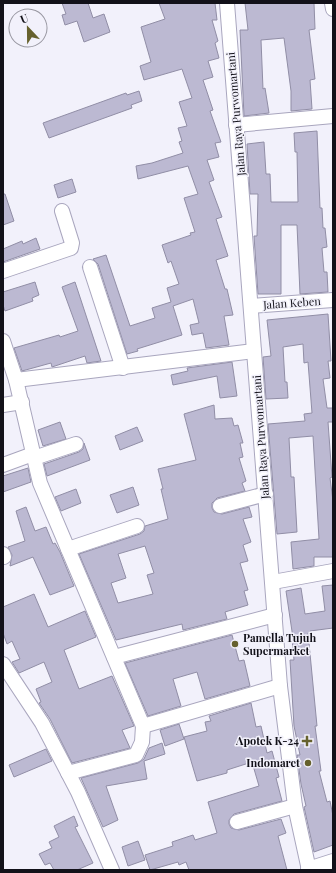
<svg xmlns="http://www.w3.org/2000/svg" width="336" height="873" font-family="'Playfair Display',serif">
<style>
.building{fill:#bcb9d2;stroke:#918ea6;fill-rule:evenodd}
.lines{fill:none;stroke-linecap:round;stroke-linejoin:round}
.minor-casing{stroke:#a9a6be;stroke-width:16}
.minor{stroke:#fff;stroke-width:14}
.poi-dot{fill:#66612d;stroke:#f2f1fb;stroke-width:1.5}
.labels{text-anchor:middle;stroke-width:3;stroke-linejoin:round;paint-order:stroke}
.street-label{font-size:11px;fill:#121119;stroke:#f2f1fb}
.poi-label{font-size:11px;font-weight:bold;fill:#121119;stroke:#f2f1fb;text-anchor:end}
</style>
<rect width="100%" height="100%" fill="#f2f1fb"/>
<g class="building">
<path d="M 62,3 L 88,3 L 93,18 L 104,14 L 110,32 L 84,42 L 77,21 L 65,25 L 62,15 L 66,14 Z"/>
<path d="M 159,3 L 215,3 L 217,20 L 212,20 L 218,41 L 215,43 L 219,58 L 208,61 L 213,77 L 203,80 L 213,110 L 210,111 L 221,142 L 215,143 L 219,157 L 207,160 L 214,180 L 209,182 L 222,217 L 216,219 L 228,256 L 216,260 L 225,289 L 227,289 L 233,315 L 224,316 L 229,345 L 206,348 L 203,333 L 192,335 L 190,325 L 199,323 L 193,299 L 173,306 L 182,335 L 137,349 L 138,351 L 127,354 L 98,264 L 93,259 L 106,255 L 130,326 L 155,318 L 152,308 L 171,302 L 167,288 L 179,284 L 171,261 L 168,263 L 162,245 L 191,235 L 190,233 L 195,232 L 184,198 L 198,194 L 188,166 L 138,179 L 136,166 L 152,163 L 183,153 L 179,142 L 182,141 L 178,128 L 187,126 L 179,102 L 192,98 L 182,69 L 144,80 L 140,66 L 151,62 L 141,27 L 165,19 Z"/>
<path d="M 245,3 L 314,3 L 315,29 L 309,30 L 315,79 L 310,80 L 312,109 L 291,111 L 291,91 L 284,38 L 261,40 L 263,89 L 265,88 L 269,113 L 244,116 L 240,30 L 248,30 Z"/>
<path d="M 139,91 L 142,101 L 131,105 L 132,108 L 49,138 L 43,123 L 126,93 L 127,95 Z"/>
<path d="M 317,131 L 320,208 L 322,208 L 323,228 L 325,228 L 327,247 L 322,248 L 324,272 L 327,272 L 328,292 L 300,294 L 297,225 L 281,225 L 281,294 L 258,294 L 254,236 L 257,236 L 258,194 L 250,194 L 247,144 L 264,142 L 266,174 L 270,174 L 271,202 L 298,202 L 297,152 L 295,152 L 294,133 Z"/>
<path d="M 72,179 L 76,192 L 58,198 L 54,185 Z"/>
<path d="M 3,194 L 5,194 L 14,221 L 3,225 Z"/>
<path d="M 36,238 L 40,249 L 3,262 L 3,249 L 22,241 L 23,244 Z"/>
<path d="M 35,282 L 39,295 L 32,298 L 33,301 L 5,311 L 3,305 L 3,292 Z"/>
<path d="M 75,282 L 101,361 L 87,363 L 85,356 L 52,367 L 51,363 L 22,371 L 14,348 L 59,335 L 60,337 L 78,331 L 62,287 Z"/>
<path d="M 328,314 L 331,361 L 328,361 L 330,378 L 323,379 L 327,408 L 333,408 L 333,422 L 328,422 L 332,477 L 330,478 L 333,501 L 333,557 L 314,557 L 314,566 L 293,569 L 291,542 L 319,539 L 313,436 L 289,438 L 291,477 L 294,477 L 297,532 L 277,534 L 268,424 L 305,421 L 304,414 L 312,413 L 308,362 L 304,363 L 303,344 L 283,347 L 285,382 L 287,382 L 288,398 L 266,399 L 263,357 L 271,356 L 267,320 Z"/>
<path d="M 232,362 L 237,396 L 220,398 L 217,376 L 173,385 L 171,375 L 188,371 L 187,368 Z"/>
<path d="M 214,405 L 215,419 L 232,418 L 234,426 L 238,425 L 243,443 L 240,443 L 243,457 L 239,458 L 246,481 L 242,483 L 245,491 L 217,498 L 212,503 L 212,508 L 214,512 L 222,514 L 249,507 L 252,517 L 243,519 L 251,542 L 243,545 L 248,561 L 240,563 L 248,590 L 244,591 L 248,605 L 225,612 L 227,619 L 183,630 L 182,624 L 116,640 L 79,554 L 140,534 L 144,531 L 145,526 L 168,519 L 161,489 L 163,489 L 158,469 L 196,460 L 184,414 ZM 145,546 L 154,573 L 147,575 L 153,594 L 118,603 L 111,583 L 126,578 L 118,554 Z"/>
<path d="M 60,422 L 66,439 L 43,446 L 38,430 Z"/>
<path d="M 137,427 L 143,441 L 120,450 L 115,436 Z"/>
<path d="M 84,443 L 90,460 L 47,476 L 44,464 L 79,452 L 83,449 Z"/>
<path d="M 28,468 L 31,482 L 3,492 L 3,476 Z"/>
<path d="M 133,487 L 139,505 L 117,513 L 110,495 Z"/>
<path d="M 76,489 L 81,503 L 61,511 L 55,497 Z"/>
<path d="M 26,507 L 35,531 L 46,527 L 53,544 L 55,543 L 60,552 L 74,586 L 50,595 L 33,557 L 10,566 L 12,555 L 8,547 L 25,541 L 16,511 Z"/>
<path d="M 333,585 L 333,628 L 310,631 L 310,633 L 308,633 L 317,726 L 315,726 L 321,771 L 319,771 L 327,802 L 330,801 L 333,816 L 333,845 L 314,852 L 304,807 L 306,806 L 301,784 L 297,755 L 300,755 L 294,726 L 290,660 L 294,660 L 292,639 L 293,638 L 286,591 L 301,588 L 305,614 L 325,611 L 322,586 Z"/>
<path d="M 34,594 L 48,627 L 85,611 L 96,637 L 64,650 L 79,689 L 112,676 L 134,726 L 122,730 L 130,748 L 72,763 L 50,719 L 39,703 L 41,702 L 36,689 L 52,682 L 44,662 L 19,673 L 12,662 L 20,659 L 12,641 L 7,644 L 3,633 L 3,607 Z"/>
<path d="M 232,635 L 239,661 L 244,660 L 250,686 L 205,699 L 197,672 L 173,679 L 181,706 L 148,716 L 125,663 Z"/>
<path d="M 251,703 L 256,727 L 261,726 L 267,753 L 272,751 L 279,777 L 276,778 L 282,801 L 234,814 L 229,820 L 229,824 L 231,828 L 239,830 L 281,819 L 286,833 L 278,836 L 287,870 L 189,870 L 186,862 L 179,865 L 178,862 L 150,870 L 145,855 L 173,846 L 172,842 L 193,835 L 195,840 L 217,833 L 208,802 L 259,786 L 252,762 L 227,770 L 227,773 L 197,781 L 184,737 L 207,731 L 205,722 L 211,721 L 209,716 Z"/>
<path d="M 179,724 L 184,739 L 165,746 L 160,730 Z"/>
<path d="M 162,743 L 165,754 L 144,761 L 147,779 L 106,786 L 118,820 L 103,827 L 81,778 L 138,763 L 144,759 L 149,748 Z"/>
<path d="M 46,749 L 52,761 L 14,777 L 9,765 Z"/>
<path d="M 74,816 L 78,826 L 75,827 L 93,863 L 77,870 L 54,870 L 50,863 L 45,865 L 39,854 L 52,848 L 49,842 L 59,837 L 54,826 Z"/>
<path d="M 138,841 L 145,860 L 128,866 L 122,847 Z"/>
</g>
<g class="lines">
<defs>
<g id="minor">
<path d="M 227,3 L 280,686 L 295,806 L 309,870"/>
<path d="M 332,3 L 333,9"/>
<path d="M 236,125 L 333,116"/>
<path d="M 90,267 L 123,368"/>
<path d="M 3,271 L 71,248 L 72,243 L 62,211"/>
<path d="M 251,306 L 333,300"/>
<path d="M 3,341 L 16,380 L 254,351"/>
<path d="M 16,380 L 40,483 L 143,726 L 280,686"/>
<path d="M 3,405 L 22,402"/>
<path d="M 34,458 L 76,444"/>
<path d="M 3,465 L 33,454"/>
<path d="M 220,506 L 266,494"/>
<path d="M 68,549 L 137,526"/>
<path d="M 3,554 L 4,557"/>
<path d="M 273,582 L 333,571"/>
<path d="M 114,657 L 275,615"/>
<path d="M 3,664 L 42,723 L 78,792 L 112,870"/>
<path d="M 68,773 L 136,755 L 142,742 L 143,726"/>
<path d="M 237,822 L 295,806"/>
<path d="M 308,869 L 333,861"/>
</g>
</defs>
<use href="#minor" class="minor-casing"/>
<use href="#minor" class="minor"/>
</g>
<g class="poi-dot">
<circle cx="235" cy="644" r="4"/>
<path d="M305 735h4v4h4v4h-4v4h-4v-4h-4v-4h4z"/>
<circle cx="308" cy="763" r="4"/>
</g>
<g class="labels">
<g class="street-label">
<text transform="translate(236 114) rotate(-95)" y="4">Jalan Raya Purwomartani</text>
<text transform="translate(292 303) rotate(-4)" y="4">Jalan Keben</text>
<text transform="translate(261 437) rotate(-94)" y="4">Jalan Raya Purwomartani</text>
</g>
<g class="poi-label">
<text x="243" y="642" text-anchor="start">Pamella Tujuh<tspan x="243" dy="13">Supermarket</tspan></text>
<text x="299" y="745">Apotek K-24</text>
<text x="300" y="767">Indomaret</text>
</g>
</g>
<rect width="336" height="873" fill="none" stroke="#121119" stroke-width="8"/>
<g transform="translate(28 28) rotate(338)"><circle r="19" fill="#f2f1fb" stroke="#9897a1"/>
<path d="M0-3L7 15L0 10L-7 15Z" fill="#66612d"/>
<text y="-6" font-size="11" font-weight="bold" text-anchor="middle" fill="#121119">U</text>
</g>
</svg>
